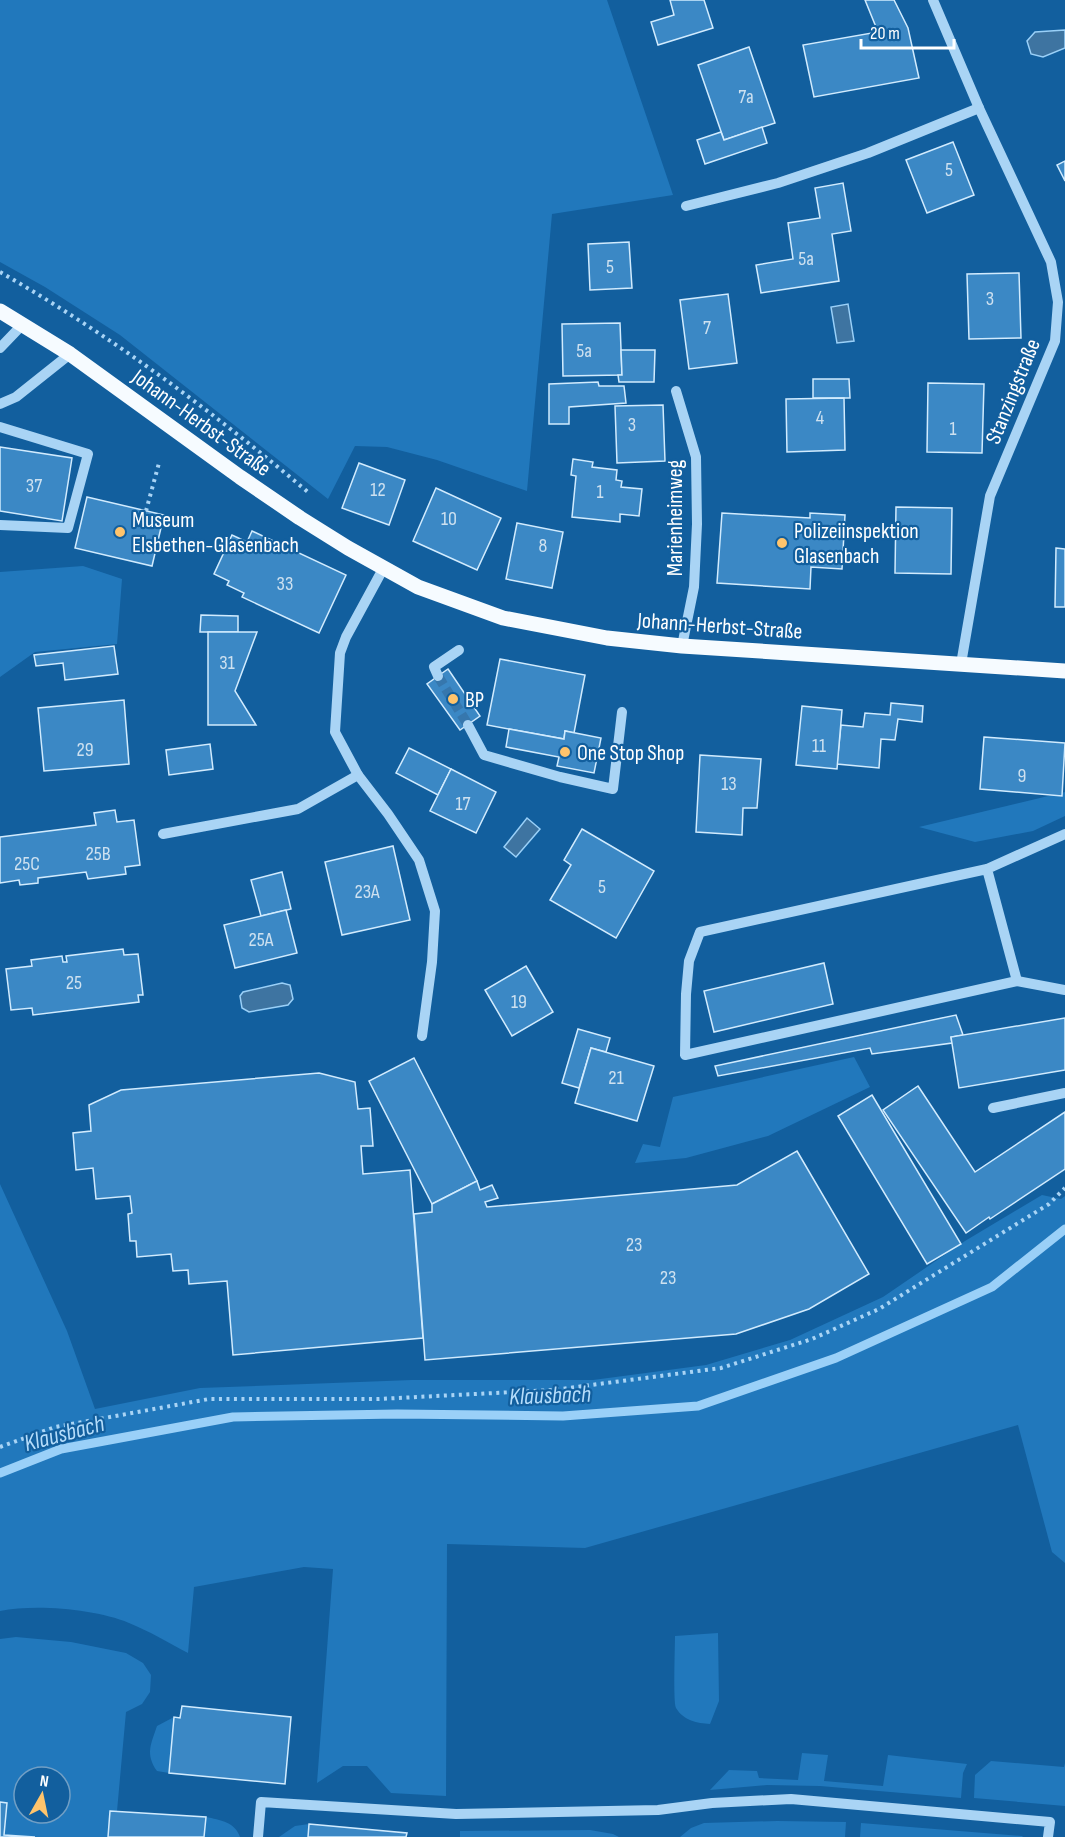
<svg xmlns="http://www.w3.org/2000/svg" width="1065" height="1837" font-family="'Sofia Sans Condensed',sans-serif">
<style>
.green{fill:#2178bc;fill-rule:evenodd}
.water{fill:#3e74a1;stroke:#9ad0f8;stroke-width:1.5}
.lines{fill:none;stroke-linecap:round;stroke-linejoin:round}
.stream{stroke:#9ad0f8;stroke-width:9}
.building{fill:#3b88c5;stroke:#d1ebfe;stroke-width:1.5}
.minor-tunnel{stroke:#3677ad;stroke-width:10;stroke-dasharray:10 5;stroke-linecap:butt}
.path{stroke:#a9d4f5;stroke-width:4;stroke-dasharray:3 4.5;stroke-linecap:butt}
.minor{stroke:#a9d4f5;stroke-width:10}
.major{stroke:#f6fbff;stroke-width:15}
.poi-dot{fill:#ffc46c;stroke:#125f9e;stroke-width:2}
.labels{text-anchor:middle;stroke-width:4.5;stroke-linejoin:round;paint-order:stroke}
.number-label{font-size:20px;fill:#cee1f0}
.street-label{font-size:22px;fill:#fff;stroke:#125f9e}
.poi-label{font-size:22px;fill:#fff;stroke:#125f9e;text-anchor:start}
.water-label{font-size:24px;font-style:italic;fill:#b5ddfb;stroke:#125f9e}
</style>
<rect width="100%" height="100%" fill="#125f9e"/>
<g class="green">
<path d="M 0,0 L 607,0 L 673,195 L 552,214 L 527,491 L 437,460 L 387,447 L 355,446 L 328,499 L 120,335 L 45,287 L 0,262 Z"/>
<path d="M 83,566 L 122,579 L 117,644 L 35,652 L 0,677 L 0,572 Z"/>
<path d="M 1065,792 L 1065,816 L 1033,831 L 975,842 L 919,827 Z"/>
<path d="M 854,1057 L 870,1087 L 768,1136 L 686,1158 L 635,1163 L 643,1144 L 660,1147 L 673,1097 Z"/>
<path d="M 0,1184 L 67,1331 L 95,1409 L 200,1388 L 412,1380 L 593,1380 L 706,1365 L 790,1340 L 883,1297 L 965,1241 L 1042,1195 L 1061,1199 L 1065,1196 L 1065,1563 L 1052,1552 L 1018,1425 L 585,1548 L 447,1544 L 446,1796 L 391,1793 L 367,1766 L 343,1766 L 317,1783 L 333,1569 L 304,1567 L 194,1587 L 188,1653 C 169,1643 149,1631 129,1623 C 95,1609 36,1604 0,1611 Z"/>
<path d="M 718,1633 L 719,1701 L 710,1724 C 697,1723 684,1721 676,1708 C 673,1702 675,1647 675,1636 Z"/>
<path d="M 16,1637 L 71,1642 L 126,1653 L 143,1663 L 151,1675 L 150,1692 L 142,1704 L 126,1712 L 117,1811 L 110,1811 L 108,1837 L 35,1837 L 4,1835 L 7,1803 L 0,1802 L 0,1639 ZM 24,1777 L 60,1777 L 60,1813 L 24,1813 Z"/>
<path d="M 174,1717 L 169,1773 L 157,1771 C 145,1754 151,1744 157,1726 Z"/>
<path d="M 802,1753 L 828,1755 L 824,1781 L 883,1786 L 888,1755 L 967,1764 L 963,1773 L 961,1798 L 820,1786 L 767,1785 L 710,1790 L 729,1770 L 757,1771 L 759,1778 L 798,1780 Z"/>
<path d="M 991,1761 L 1064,1767 L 1065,1763 L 1065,1806 L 974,1798 L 975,1775 Z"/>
<path d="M 206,1817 C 220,1820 235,1822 240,1837 L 204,1837 Z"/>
<path d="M 777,1821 L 846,1822 L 845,1837 L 680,1837 L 691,1828 L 704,1823 Z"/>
<path d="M 861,1823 L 1022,1836 L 1023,1837 L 860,1837 Z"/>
<path d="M 309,1824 L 308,1837 L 279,1837 L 295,1826 Z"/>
<path d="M 590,1830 L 613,1834 L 619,1837 L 460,1837 L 460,1831 Z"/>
</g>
<g class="water">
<path d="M 1065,30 L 1065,48 L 1043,57 L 1031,54 L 1027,41 L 1035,32 Z"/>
<path d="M 848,304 L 854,341 L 837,343 L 831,307 Z"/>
<path d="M 527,818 L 540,829 L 516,857 L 504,847 Z"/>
<path d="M 282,983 L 290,985 L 293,999 L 288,1005 L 249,1012 L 242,1008 L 240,996 L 243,992 Z"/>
</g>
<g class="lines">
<path class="stream" d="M 0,1473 L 61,1449 L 233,1417 L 397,1414 L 563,1416 L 698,1406 L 836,1358 L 992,1287 L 1065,1229"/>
</g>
<g class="building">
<path d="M 670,0 L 704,0 L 713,28 L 658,45 L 651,22 L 674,15 Z"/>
<path d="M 865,0 L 894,0 L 908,28 L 919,78 L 814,97 L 803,45 L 878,32 Z"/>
<path d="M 749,47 L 775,123 L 724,140 L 698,65 Z"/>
<path d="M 762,127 L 767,143 L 705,164 L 697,140 L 721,132 L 724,140 Z"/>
<path d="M 953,142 L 974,195 L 927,213 L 906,160 Z"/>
<path d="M 1065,161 L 1065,181 L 1057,165 Z"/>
<path d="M 843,183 L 851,231 L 832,234 L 839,281 L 761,293 L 756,265 L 793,259 L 788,223 L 820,218 L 815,188 Z"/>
<path d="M 629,242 L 632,288 L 590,290 L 588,244 Z"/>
<path d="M 1019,273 L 1021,338 L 969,339 L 967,274 Z"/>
<path d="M 728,294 L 737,363 L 689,369 L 680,300 Z"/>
<path d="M 620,323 L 622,375 L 563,376 L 562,324 Z"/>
<path d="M 621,350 L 655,350 L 654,382 L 619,382 L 618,375 L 622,375 Z"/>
<path d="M 813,379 L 849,379 L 850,398 L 813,398 Z"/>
<path d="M 598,382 L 599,386 L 624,386 L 626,403 L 569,407 L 569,424 L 549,424 L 549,384 Z"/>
<path d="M 928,383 L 984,384 L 982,453 L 927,452 Z"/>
<path d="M 844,398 L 845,450 L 787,452 L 786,399 Z"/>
<path d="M 663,405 L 665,461 L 617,463 L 615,406 Z"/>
<path d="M 0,447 L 72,458 L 62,521 L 0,511 Z"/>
<path d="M 573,459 L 593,462 L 592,467 L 617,470 L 616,480 L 622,481 L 621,487 L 642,489 L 639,516 L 620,514 L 620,522 L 572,517 L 576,476 L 571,475 Z"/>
<path d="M 359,463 L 405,480 L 389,525 L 342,508 Z"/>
<path d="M 436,488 L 501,518 L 477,570 L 413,541 Z"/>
<path d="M 87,497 L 164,515 L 152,566 L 75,548 Z"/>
<path d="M 896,507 L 952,508 L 951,574 L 895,573 Z"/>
<path d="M 722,513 L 810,518 L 810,513 L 845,515 L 842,569 L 811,567 L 810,589 L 717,583 Z"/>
<path d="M 517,523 L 563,532 L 552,588 L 506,579 Z"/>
<path d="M 252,531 L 346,575 L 319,633 L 242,597 L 244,593 L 227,585 L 229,581 L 214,574 L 232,535 L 247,542 Z"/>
<path d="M 1056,548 L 1065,549 L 1065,607 L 1055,607 Z"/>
<path d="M 201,615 L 238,616 L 238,632 L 200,632 Z"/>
<path d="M 208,632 L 257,632 L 235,691 L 256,725 L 208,725 Z"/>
<path d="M 114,646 L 118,674 L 65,680 L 63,663 L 36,666 L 34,655 Z"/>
<path d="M 500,659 L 585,675 L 574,733 L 565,731 L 564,739 L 487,725 Z"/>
<path d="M 448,669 L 480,716 L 460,730 L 427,684 Z"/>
<path d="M 124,700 L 129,764 L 44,771 L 38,708 Z"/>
<path d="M 891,703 L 923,706 L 922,722 L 898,719 L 895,740 L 881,739 L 879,768 L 837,764 L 841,725 L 863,727 L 865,713 L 890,715 Z"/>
<path d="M 802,706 L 842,710 L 837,769 L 796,765 Z"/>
<path d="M 509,729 L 564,739 L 565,731 L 601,738 L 594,773 L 557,766 L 559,757 L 506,747 Z"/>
<path d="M 984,737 L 1065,743 L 1062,796 L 980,789 Z"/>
<path d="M 210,744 L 213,769 L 169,775 L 166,750 Z"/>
<path d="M 409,748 L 451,769 L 438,795 L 396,773 Z"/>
<path d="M 700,755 L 761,759 L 757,808 L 743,808 L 742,835 L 696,832 Z"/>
<path d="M 451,769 L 496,792 L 476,833 L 430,811 Z"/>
<path d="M 115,810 L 117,822 L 134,820 L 140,865 L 125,867 L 126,874 L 88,879 L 86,872 L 38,878 L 38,883 L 20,885 L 19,880 L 0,883 L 0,837 L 96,825 L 94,813 Z"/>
<path d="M 582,829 L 654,871 L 616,938 L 550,900 L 571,865 L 564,860 Z"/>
<path d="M 393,846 L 410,920 L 342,935 L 325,862 Z"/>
<path d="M 282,872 L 291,909 L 261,916 L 251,880 Z"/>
<path d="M 286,910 L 297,953 L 235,968 L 224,925 Z"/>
<path d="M 123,949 L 124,955 L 138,954 L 143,995 L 138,995 L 139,1002 L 33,1015 L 32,1008 L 11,1010 L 6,969 L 32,966 L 31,960 L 62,956 L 63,962 L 67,962 L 66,956 Z"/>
<path d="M 824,963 L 833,1004 L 714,1032 L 704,991 Z"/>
<path d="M 526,966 L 553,1012 L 512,1036 L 485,990 Z"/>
<path d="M 956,1015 L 963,1035 L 951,1037 L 952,1043 L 872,1054 L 870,1048 L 718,1076 L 715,1066 Z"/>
<path d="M 1065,1018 L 1065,1070 L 959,1088 L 951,1037 Z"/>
<path d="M 578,1029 L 610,1038 L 606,1052 L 591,1048 L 579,1088 L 562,1083 Z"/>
<path d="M 591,1048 L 654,1066 L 637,1121 L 575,1103 Z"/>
<path d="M 414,1058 L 477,1181 L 432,1204 L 369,1081 Z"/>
<path d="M 319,1073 L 355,1082 L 358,1109 L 370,1108 L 373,1146 L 361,1146 L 363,1174 L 410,1170 L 423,1338 L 233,1355 L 227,1281 L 189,1284 L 188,1270 L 173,1271 L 171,1254 L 137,1257 L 136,1241 L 130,1241 L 128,1214 L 132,1213 L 130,1196 L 96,1199 L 93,1168 L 76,1170 L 73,1133 L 91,1131 L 89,1105 L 121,1090 Z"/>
<path d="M 918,1086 L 975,1172 L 1065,1112 L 1065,1169 L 990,1219 L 989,1217 L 966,1233 L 883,1110 Z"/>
<path d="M 872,1095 L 961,1244 L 927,1264 L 838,1116 Z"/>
<path d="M 797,1151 L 869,1274 L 809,1309 L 736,1334 L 425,1360 L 414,1214 L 432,1212 L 432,1204 L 477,1181 L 480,1190 L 492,1185 L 498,1198 L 485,1202 L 487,1207 L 737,1185 Z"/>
<path d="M 182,1706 L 291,1717 L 285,1784 L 169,1773 L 174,1717 L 180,1718 Z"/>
<path d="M 0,1802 L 7,1803 L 4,1835 L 35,1837 L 0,1837 Z"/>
<path d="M 110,1811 L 206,1817 L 204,1837 L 108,1837 Z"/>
<path d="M 309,1824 L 407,1833 L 406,1837 L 308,1837 Z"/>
</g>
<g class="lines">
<path class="minor-tunnel" d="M 438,676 L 468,725"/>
<g class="path">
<path d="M 0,272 C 110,335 212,411 309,493"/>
<path d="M 146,511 L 159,463"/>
<path d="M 0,1447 L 55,1427 L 209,1399 L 378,1399 L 553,1390 L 721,1368 L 812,1339 L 879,1309 L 1049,1204 L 1065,1188"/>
</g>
<g class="minor">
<path d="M 933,0 L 979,108 L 1051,262 L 1058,302 L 1055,341 L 990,496 L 961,664"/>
<path d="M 686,206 L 778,183 L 868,153 L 979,108"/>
<path d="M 0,348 L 23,324"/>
<path d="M 676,391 L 696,457 L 697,524 L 694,587 L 682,646"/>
<path d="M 0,404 L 16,397 L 70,354"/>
<path d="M 0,427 L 88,454 L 68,528 L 0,525"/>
<path d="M 383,569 L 346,637 L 340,653 L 335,732 L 358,775 L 388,814 L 419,860 L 435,911 L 432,962 L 422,1036"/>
<path d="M 438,676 L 434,667 L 459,650"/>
<path d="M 468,725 L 484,755 L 560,777 L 613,789 L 622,712"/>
<path d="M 163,834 L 298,809 L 358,775"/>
<path d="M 987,869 L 1017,981 L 685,1055 L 686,994 L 689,961 L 700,932 L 987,869 L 1065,834"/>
<path d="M 1017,981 L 1065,990"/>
<path d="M 993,1108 L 1065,1093"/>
<path d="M 258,1837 L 261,1802 L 456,1814 L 658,1810 L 712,1803 L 791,1799 L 1050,1822 L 1048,1837"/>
</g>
<path class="major" d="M 0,311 L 70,354 L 240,477 L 300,518 L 348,548 L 418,587 L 503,618 L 607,638 L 682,646 L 1065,671"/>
</g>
<g class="poi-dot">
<circle cx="120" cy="532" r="6"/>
<circle cx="782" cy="543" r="6"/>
<circle cx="453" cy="699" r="6"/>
<circle cx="565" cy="752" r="6"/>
</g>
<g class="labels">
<g class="number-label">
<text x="746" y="103">7a</text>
<text x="949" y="176">5</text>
<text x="806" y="265">5a</text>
<text x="610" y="273">5</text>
<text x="990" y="305">3</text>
<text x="707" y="334">7</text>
<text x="584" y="357">5a</text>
<text x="820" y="424">4</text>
<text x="632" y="431">3</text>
<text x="953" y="435">1</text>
<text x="34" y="492">37</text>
<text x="378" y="496">12</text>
<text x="600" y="498">1</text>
<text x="449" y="525">10</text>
<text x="543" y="552">8</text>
<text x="285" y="590">33</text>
<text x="227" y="669">31</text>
<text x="819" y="752">11</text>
<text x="85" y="756">29</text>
<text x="1022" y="782">9</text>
<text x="729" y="790">13</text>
<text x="463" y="810">17</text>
<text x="98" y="860">25B</text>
<text x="27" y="870">25C</text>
<text x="602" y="893">5</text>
<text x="367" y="898">23A</text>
<text x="261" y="946">25A</text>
<text x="74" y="989">25</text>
<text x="519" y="1008">19</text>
<text x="616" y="1084">21</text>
<text x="634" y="1251">23</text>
<text x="668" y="1284">23</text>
</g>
<g class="street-label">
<text transform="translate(1012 391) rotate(-68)" y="8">Stanzingstraße</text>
<text transform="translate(202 422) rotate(36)" y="8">Johann-Herbst-Straße</text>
<text transform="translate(674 518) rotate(-90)" y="8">Marienheimweg</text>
<text transform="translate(720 625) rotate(4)" y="8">Johann-Herbst-Straße</text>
</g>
<g class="poi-label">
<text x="132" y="527">Museum<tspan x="132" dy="25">Elsbethen-Glasenbach</tspan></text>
<text x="794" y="538">Polizeiinspektion<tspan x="794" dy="25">Glasenbach</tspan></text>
<text x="465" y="707">BP</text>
<text x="577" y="760">One Stop Shop</text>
</g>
<g class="water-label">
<text transform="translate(550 1395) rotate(-2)" y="8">Klausbach</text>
<text transform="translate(64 1433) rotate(-15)" y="8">Klausbach</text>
</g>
</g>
<g transform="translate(42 1795) rotate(9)"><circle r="28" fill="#125f9e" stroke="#719fc5" stroke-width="1.5"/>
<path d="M0-4.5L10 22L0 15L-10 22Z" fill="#ffc46c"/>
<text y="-9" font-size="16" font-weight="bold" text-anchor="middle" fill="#ffffff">N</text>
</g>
<path d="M861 39v9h93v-9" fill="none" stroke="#ffffff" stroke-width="3"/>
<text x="870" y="39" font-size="18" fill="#ffffff" stroke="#125f9e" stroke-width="4.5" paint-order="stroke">20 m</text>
</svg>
